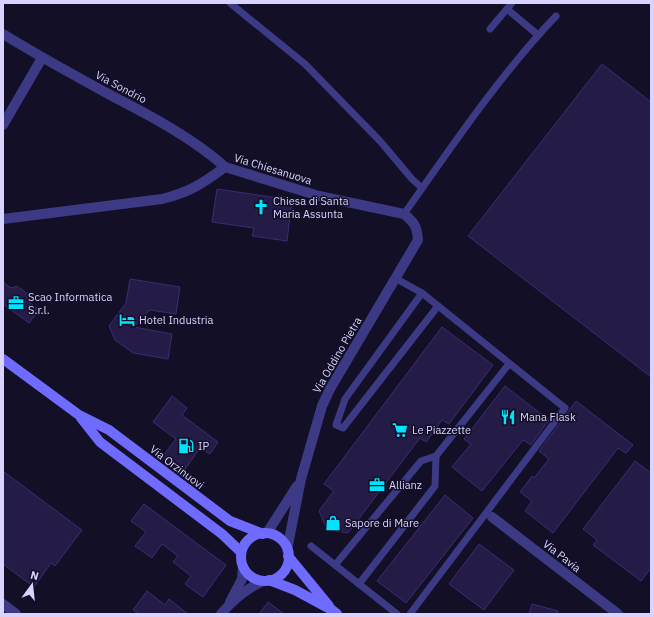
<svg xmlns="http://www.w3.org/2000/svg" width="654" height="617" font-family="'IBM Plex Sans',sans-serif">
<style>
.building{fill:#241b47;stroke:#3b2d73}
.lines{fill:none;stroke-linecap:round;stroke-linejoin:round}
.service{stroke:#3d3a85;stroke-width:7}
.minor{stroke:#3d3a85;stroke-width:10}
.secondary{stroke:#6f6bff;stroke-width:10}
.labels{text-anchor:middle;stroke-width:3;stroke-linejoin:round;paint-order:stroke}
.street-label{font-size:11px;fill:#d9d4ff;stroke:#130f26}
.poi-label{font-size:11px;fill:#d9d4ff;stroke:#130f26;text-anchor:start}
</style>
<rect width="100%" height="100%" fill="#130f26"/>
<g class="building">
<path d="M 602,64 L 651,102 L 651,377 L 468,236 Z"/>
<path d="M 217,189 L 292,200 L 287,241 L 252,236 L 254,228 L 212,222 Z"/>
<path d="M 130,279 L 180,287 L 176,314 L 150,310 L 134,327 L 172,334 L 168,359 L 133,353 L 115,340 L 109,326 L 126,303 Z"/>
<path d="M 3,282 L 11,288 L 17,286 L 29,295 L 29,302 L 39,310 L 29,323 L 3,304 Z"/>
<path d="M 442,327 L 493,365 L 449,424 L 442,420 L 426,442 L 420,438 L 348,533 L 327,529 L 319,511 L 334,491 L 324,484 Z"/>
<path d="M 505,386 L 549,420 L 531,445 L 523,440 L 482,491 L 452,467 L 471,444 L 464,439 Z"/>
<path d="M 172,396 L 187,408 L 182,415 L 218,442 L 210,454 L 200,448 L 183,472 L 162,457 L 176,439 L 153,422 Z"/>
<path d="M 576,401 L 633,445 L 626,453 L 618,448 L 553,533 L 525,511 L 532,501 L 520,492 L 532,476 L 534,478 L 549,459 L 539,451 Z"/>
<path d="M 635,461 L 651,473 L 651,568 L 641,581 L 593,545 L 597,540 L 583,529 Z"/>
<path d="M 3,471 L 82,530 L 55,566 L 51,563 L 34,587 L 3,564 Z"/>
<path d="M 445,495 L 473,518 L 406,603 L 377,581 Z"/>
<path d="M 144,504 L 226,565 L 203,597 L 185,584 L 191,576 L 173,562 L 178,556 L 162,544 L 152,558 L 135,546 L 146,532 L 131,521 Z"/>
<path d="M 479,544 L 514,570 L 484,610 L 449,584 Z"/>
<path d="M 147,591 L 165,605 L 169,599 L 188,614 L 139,614 L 133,610 Z"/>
<path d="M 268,602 L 284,614 L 259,614 Z"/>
<path d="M 532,604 L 558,611 L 558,614 L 529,614 Z"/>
</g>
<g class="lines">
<g class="service">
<path d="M 230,3 L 305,64 L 380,141 L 412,179 L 422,188"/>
<path d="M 507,9 L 538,35"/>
<path d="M 490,29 L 512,3"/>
<path d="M 404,214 C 452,146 499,76 556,16"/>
<path d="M 395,278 L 422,293 L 565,408 L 410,614"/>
<path d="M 422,293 L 345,399 L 336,425 L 343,428 L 438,306"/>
<path d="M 311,546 L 397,614"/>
<path d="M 335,565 L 421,461 L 436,456 L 509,364"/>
<path d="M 359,584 L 435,486 L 436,456"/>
</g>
<g class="minor">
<path d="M 3,34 C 39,56 77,77 114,97 C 151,116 194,139 225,167"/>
<path d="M 3,125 L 42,58"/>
<path d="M 3,219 L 162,199 C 190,192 202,184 225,167 L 319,196 L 404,214 C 414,222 417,226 418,240 L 330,389 L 322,406 L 301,479 L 287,550"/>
<path d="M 492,517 L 618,614"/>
<path d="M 267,533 L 297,486"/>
<path d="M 230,602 L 242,579 L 243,567"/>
<path d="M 3,604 L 16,614"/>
<path d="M 221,614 C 232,601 248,588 263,581"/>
</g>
<g class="secondary">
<path d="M 3,359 L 79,415 L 109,430 L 230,521 L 263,534"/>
<path d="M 81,418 L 100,442 L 222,534 L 241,552"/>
<circle cx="265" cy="557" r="24"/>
<path d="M 288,556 L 329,606"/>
<path d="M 269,580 L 295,590 L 332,610 L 337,614"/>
</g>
</g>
<defs>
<symbol id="church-bare" viewBox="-9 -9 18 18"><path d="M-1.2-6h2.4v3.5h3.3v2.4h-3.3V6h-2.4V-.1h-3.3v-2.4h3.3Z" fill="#00e5ff" stroke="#130f26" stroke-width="2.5" paint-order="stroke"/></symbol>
<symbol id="office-bare" viewBox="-9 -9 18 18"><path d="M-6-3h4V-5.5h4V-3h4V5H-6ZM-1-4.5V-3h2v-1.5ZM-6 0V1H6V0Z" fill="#00e5ff" stroke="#130f26" stroke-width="2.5" paint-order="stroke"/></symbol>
<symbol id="hotel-bare" viewBox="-9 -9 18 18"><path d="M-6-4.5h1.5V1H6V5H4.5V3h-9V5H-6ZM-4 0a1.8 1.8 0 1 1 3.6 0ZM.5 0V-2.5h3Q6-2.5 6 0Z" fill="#00e5ff" stroke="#130f26" stroke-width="2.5" paint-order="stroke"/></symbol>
<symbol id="restaurant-bare" viewBox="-9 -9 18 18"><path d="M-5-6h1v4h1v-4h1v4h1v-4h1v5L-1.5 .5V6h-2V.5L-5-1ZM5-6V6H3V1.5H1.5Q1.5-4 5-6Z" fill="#00e5ff" stroke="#130f26" stroke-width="2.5" paint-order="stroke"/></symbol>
<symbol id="supermarket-bare" viewBox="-9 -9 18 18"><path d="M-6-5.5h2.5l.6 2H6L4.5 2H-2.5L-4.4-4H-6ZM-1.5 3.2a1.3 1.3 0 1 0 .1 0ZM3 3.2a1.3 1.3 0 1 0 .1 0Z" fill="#00e5ff" stroke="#130f26" stroke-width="2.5" paint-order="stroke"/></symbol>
<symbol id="fuel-bare" viewBox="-9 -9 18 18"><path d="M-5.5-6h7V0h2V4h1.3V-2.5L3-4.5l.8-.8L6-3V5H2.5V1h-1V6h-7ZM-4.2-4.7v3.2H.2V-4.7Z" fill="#00e5ff" stroke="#130f26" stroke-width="2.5" paint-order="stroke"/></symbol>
<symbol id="shop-bare" viewBox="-9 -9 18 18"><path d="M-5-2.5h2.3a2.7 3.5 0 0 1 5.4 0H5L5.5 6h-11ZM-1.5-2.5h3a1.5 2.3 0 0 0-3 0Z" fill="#00e5ff" stroke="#130f26" stroke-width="2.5" paint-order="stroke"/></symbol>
</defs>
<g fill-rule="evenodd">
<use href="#church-bare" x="250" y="196" width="22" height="22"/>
<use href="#office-bare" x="5" y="292" width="22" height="22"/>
<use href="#hotel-bare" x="116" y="309" width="22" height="22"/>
<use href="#restaurant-bare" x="497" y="406" width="22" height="22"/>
<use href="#supermarket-bare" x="389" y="419" width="22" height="22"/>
<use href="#fuel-bare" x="175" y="435" width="22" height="22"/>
<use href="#office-bare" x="366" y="474" width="22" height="22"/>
<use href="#shop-bare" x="322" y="512" width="22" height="22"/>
</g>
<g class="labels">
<g class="street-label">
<text transform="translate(121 87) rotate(28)" y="4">Via Sondrio</text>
<text transform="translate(273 169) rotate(17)" y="4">Via Chiesanuova</text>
<text transform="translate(337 355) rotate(-60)" y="4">Via Oddino Pietra</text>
<text transform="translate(177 467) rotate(37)" y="4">Via Orzinuovi</text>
<text transform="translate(562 556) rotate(38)" y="4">Via Pavia</text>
</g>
<g class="poi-label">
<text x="273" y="205">Chiesa di Santa<tspan x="273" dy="13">Maria Assunta</tspan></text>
<text x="28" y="301">Scao Informatica<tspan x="28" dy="13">S.r.l.</tspan></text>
<text x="139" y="324">Hotel Industria</text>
<text x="520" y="421">Mana Flask</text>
<text x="412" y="434">Le Piazzette</text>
<text x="198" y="450">IP</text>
<text x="389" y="489">Allianz</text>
<text x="345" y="527">Sapore di Mare</text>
</g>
</g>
<rect width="654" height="617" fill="none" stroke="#d9d4ff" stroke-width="8"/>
<g transform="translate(32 585) rotate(15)" stroke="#130f26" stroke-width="3" paint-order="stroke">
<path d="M0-3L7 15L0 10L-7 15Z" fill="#d9d4ff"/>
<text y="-6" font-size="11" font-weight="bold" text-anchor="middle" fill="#d9d4ff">N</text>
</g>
</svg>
